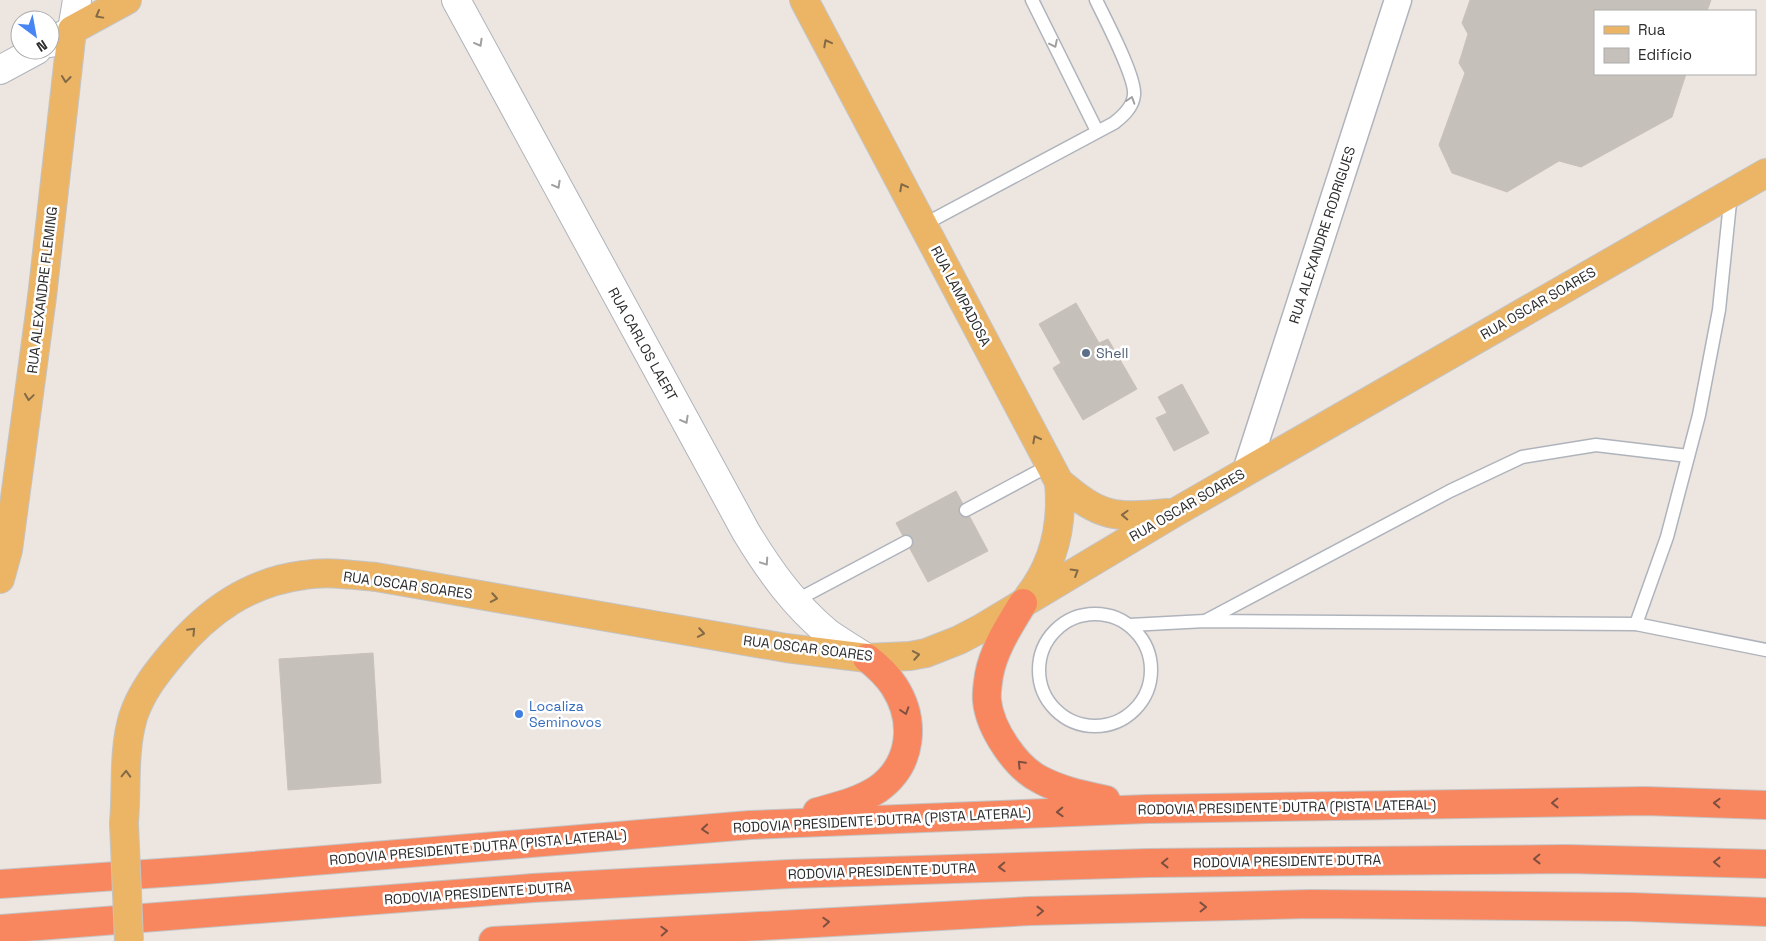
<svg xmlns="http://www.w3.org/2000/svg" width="1766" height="941" font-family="'Space Grotesk',sans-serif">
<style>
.building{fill:#c6c0ba;stroke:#c9c0b9}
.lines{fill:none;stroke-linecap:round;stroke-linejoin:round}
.lane-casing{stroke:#afb4bc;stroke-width:15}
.street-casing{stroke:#afb4bc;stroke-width:29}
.secondary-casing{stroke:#afb4bc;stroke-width:30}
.primary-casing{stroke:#c4c4c4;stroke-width:30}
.highway-casing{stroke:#c4c4c4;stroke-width:30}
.lane{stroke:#fff;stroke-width:12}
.street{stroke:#fff;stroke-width:26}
.secondary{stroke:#fff;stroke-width:28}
.primary{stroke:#ecb566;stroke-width:28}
.highway{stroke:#f8865f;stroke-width:28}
.primary-bridge-casing{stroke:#c4c4c4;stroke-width:30;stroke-linecap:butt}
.primary-bridge{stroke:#ecb566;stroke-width:28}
.oneway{stroke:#826a46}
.oneway2{stroke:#a0a0a0}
.oneway3{stroke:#7e5040}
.service-dot{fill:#5c6f8a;stroke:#fff;stroke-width:2}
.shop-dot{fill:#3f7fe0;stroke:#fff;stroke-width:2}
.labels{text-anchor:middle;stroke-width:5;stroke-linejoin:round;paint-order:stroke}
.street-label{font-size:14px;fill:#2c2c2c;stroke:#fff}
.service-label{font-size:14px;fill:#4e5e75;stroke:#fff;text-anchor:start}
.shop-label{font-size:14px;fill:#366cbe;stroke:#fff;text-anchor:start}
</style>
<rect width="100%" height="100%" fill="#ede5df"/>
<g class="building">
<path d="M 1470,0 L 1711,0 L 1707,11 L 1595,11 L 1595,74 L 1686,74 L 1672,117 L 1581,167 L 1559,161 L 1507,192 L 1452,173 L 1439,145 L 1465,73 L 1459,63 L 1468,34 L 1462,23 Z"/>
<path d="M 1076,303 L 1099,343 L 1108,339 L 1137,389 L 1083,420 L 1053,368 L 1061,363 L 1039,324 Z"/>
<path d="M 1182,384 L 1209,433 L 1174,451 L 1156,418 L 1167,413 L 1158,397 Z"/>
<path d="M 956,491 L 988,551 L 928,582 L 896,523 Z"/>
<path d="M 373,653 L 381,783 L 288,790 L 279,659 Z"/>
</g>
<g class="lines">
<defs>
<g id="lane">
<path d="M 1032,0 L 1097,131"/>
<path d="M 923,225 L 1114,123 C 1123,116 1133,107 1134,95 C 1136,77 1105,19 1096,0"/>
<path d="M 966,510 L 1050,465"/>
<path d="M 795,601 L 906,542"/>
<circle cx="1095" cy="670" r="56"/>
<path d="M 1207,620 L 1450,491 L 1522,457 L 1596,445 L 1688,456"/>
<path d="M 1636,624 L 1766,650"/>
<path d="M 1130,625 L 1205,621 L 1636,624 L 1667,537 L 1699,415 L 1719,310 L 1731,193"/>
</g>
<path id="street" d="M 1246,471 L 1398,0"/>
<g id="secondary">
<path d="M 456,0 L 746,532 C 769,570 794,605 828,633 C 841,642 854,650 867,658"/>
<path d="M 50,43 L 72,30 L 77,0"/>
<path d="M 0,70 L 37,50"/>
</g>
<g id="primary">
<path d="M 804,0 L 1059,482 C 1101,518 1114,518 1167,513"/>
<path d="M 0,579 L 8,550 L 42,297 L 72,30 L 127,0"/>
<path d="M 1028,597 C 1054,564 1063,524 1059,482"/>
<path d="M 124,823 C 127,787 123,751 133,717 C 141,692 157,672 173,653 C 208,611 249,582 304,575 C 328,571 352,575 376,577 L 786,648 L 867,658 L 910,656 L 926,653 L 959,640 L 980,629 L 1174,513 L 1766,173"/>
</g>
<g id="highway">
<path d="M 1023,603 C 1010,625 994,648 989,675 C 988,682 986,693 987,701 C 990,729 1016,768 1041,780 C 1062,791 1084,795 1106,800"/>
<path d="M 817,812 C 838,806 860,801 878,789 C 913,764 916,720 894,686 C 887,675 877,666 867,658"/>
<path d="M 0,884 L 204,870 L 750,825 L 1147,809 L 1645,801 L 1766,805"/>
<path d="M 0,929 L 533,888 L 789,874 L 1149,863 L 1567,859 L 1766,864"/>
<path d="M 493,941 L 1030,911 L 1310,904 L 1631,907 L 1766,912"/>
</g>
</defs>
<use href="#lane" class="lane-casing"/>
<use href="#street" class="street-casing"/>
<use href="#secondary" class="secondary-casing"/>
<use href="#primary" class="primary-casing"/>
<use href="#highway" class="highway-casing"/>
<use href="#lane" class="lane"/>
<use href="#street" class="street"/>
<use href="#secondary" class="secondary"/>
<use href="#primary" class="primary"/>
<use href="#highway" class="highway"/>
<defs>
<path id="primary-bridge" d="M 124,823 L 129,941"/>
</defs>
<use href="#primary-bridge" class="primary-bridge-casing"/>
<use href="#primary-bridge" class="primary-bridge"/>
</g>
<defs><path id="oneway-chevron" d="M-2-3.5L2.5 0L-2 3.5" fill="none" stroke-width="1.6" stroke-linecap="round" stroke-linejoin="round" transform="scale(1.25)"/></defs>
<g class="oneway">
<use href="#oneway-chevron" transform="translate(99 15) rotate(151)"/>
<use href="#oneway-chevron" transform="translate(827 43) rotate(-118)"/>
<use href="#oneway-chevron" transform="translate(66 79) rotate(96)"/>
<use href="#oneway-chevron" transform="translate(903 187) rotate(-118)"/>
<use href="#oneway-chevron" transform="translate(29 397) rotate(98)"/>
<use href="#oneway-chevron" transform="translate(1036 439) rotate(-118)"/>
<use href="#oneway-chevron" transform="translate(1125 515) rotate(-178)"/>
<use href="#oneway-chevron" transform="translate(1075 572) rotate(-31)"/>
<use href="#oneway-chevron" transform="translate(494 598) rotate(10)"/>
<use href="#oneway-chevron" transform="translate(192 631) rotate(-46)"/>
<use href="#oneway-chevron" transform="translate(701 633) rotate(10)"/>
<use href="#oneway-chevron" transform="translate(916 655) rotate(-10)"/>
<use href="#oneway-chevron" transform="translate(126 774) rotate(-88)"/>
</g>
<g class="oneway2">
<use href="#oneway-chevron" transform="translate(479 43) rotate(61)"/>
<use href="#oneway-chevron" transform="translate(1054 44) rotate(64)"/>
<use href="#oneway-chevron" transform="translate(1131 100) rotate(-72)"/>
<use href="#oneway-chevron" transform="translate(557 185) rotate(61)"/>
<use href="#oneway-chevron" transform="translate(685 420) rotate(61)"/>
<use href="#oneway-chevron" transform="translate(765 562) rotate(56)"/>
</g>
<g class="oneway3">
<use href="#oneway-chevron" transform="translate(905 711) rotate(72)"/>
<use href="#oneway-chevron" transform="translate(1021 764) rotate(-134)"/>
<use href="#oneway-chevron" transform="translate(1555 803) rotate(179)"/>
<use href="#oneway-chevron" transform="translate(1717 803) rotate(-178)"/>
<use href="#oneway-chevron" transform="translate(1060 812) rotate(178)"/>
<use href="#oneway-chevron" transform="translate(705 829) rotate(175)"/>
<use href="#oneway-chevron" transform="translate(1537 859) rotate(179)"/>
<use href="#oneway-chevron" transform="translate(1717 862) rotate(-179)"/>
<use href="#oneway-chevron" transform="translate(1165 863) rotate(179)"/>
<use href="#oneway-chevron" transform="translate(1002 867) rotate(178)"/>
<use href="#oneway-chevron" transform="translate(1203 907) rotate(-1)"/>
<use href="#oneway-chevron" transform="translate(1040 911) rotate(-1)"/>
<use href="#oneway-chevron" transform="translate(826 922) rotate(-3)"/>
<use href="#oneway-chevron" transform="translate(664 931) rotate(-3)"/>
</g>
<circle class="service-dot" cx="1086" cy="353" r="5"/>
<circle class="shop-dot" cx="519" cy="714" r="5"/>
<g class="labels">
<g class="street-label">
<text transform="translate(1322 235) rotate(-72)" y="5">RUA ALEXANDRE RODRIGUES</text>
<text transform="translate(42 290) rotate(-83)" y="5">RUA ALEXANDRE FLEMING</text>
<text transform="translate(961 296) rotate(62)" y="5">RUA LAMPADOSA</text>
<text transform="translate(1538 303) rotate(-30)" y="5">RUA OSCAR SOARES</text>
<text transform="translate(643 344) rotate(61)" y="5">RUA CARLOS LAERT</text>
<text transform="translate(1187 505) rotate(-30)" y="5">RUA OSCAR SOARES</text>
<text transform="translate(408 585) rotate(8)" y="5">RUA OSCAR SOARES</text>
<text transform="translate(808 648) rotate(7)" y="5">RUA OSCAR SOARES</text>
<text transform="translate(1287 807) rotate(-1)" y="5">RODOVIA PRESIDENTE DUTRA (PISTA LATERAL)</text>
<text transform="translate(882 820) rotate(-3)" y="5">RODOVIA PRESIDENTE DUTRA (PISTA LATERAL)</text>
<text transform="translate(478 847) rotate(-5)" y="5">RODOVIA PRESIDENTE DUTRA (PISTA LATERAL)</text>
<text transform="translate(1287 861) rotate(-1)" y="5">RODOVIA PRESIDENTE DUTRA</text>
<text transform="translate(882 871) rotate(-2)" y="5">RODOVIA PRESIDENTE DUTRA</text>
<text transform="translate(478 893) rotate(-4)" y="5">RODOVIA PRESIDENTE DUTRA</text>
</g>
<g class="service-label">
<text x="1096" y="358">Shell</text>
</g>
<g class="shop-label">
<text x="529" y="711">Localiza<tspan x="529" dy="16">Seminovos</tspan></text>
</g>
</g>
<rect x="1594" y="10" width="162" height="65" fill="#ffffff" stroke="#ababab"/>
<rect x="1604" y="26" width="25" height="8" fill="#ecb566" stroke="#ababab"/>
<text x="1638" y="35" font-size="15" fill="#2c2c2c">Rua</text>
<rect x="1604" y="48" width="25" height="15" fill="#c6c0ba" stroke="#ababab"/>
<text x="1638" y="60" font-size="15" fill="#2c2c2c">Edifício</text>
<g transform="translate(35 35) rotate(148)"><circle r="24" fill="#ffffff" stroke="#ababab"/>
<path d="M0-4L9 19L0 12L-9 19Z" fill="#4685f3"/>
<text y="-8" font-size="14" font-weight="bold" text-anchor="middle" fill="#2c2c2c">N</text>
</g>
</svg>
